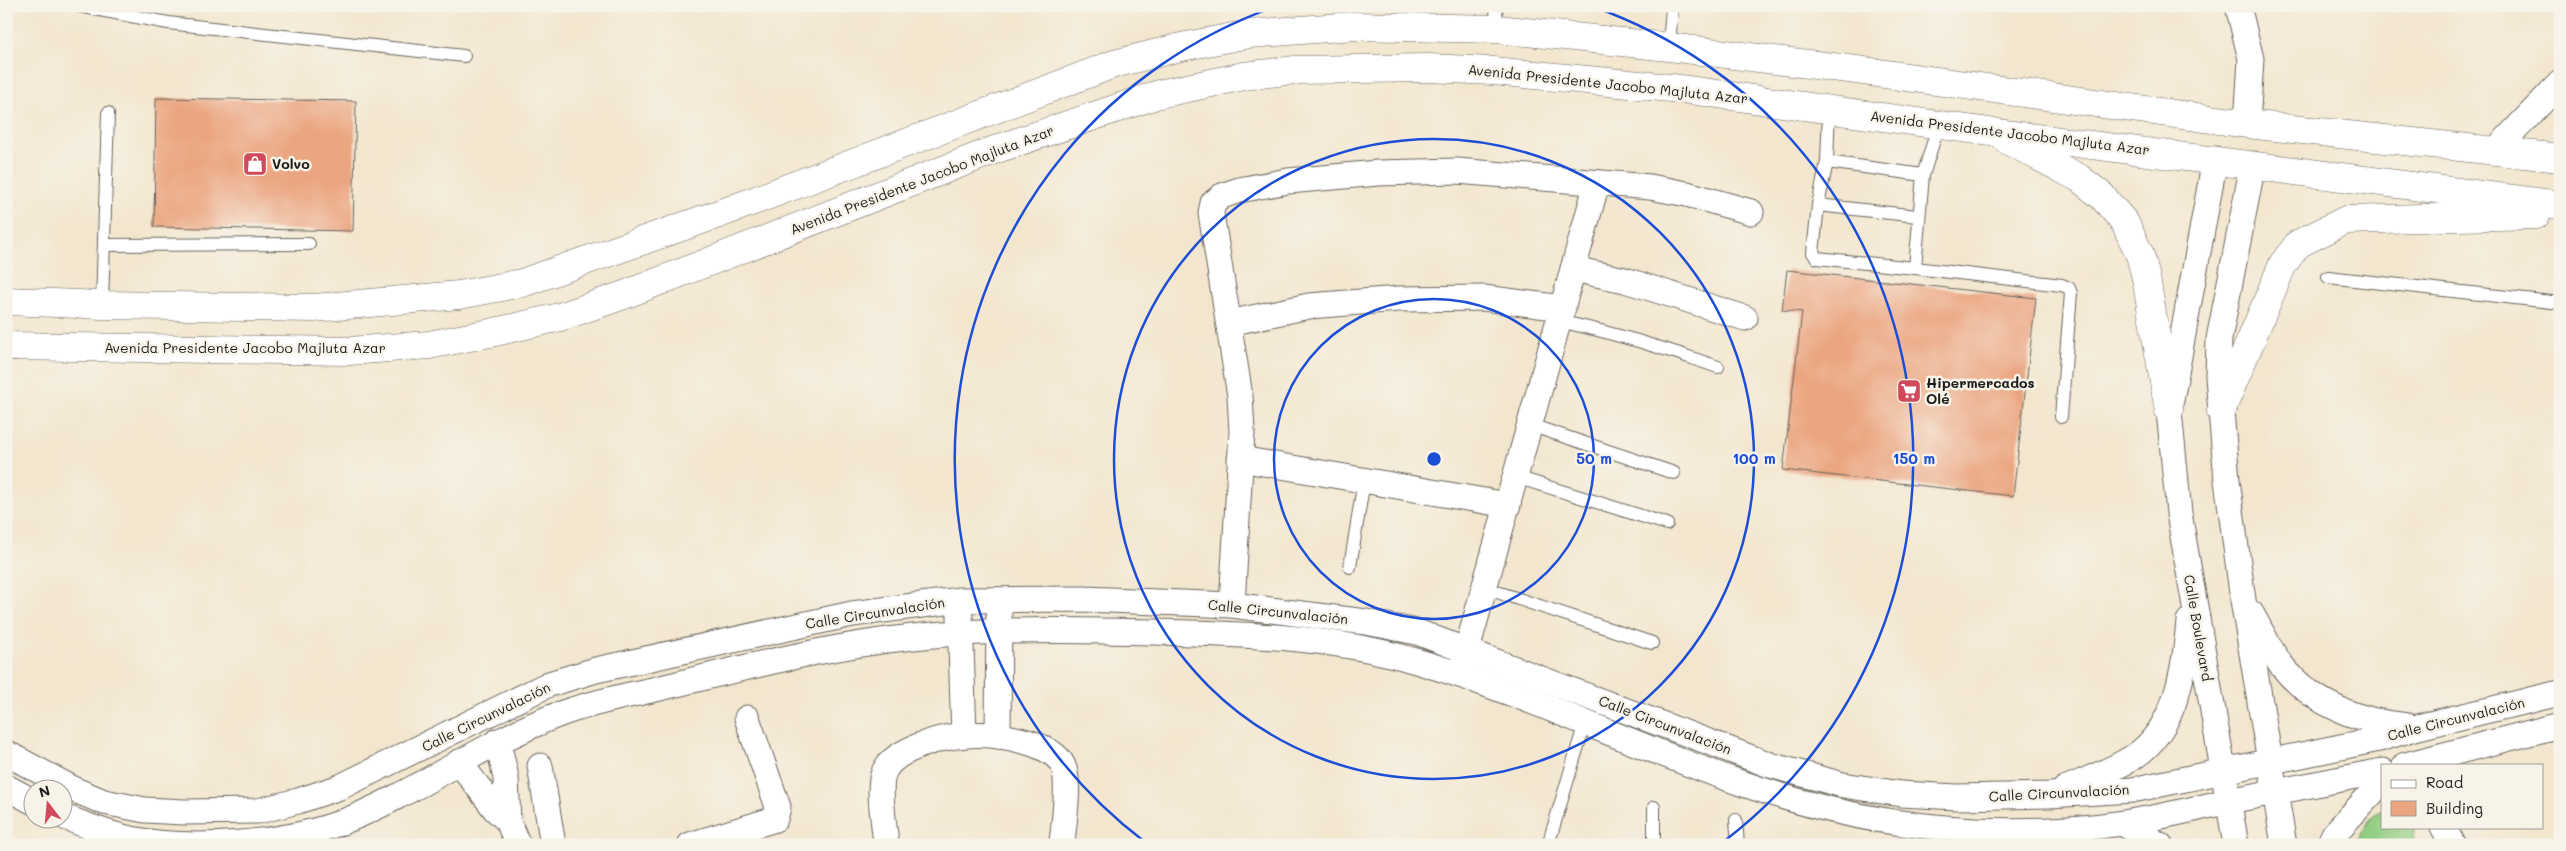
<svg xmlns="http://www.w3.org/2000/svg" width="2566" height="851" font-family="Mali,sans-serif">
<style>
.green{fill:#92cd82;stroke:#57744f}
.building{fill:#eba580}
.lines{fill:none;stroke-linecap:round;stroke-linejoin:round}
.service-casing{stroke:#67635b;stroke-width:14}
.minor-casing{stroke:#67635b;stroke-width:27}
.primary-casing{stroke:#67635b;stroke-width:29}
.service{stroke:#fff;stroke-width:12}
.minor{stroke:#fff;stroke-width:25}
.primary{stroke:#fff;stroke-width:28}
.ring{fill:none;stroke:#1d4ed8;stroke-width:2.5}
.labels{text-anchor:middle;stroke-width:5;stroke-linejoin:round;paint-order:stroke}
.street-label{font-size:14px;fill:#1c1c1c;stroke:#f7f3e8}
.poi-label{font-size:14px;font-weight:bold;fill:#1c1c1c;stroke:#f7f3e8;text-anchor:start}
.centre{fill:#1d4ed8;stroke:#f7f3e8;stroke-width:2.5}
.ring-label{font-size:15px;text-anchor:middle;font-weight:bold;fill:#1d4ed8;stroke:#f7f3e8;stroke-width:5;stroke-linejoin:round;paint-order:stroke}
</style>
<rect width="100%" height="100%" fill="#f7f3e8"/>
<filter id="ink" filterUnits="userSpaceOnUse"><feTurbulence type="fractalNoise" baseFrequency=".02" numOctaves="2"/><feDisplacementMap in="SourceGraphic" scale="10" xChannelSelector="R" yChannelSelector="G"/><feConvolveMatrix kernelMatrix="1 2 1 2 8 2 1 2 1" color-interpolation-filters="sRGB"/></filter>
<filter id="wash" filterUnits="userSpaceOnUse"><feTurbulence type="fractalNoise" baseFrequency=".0096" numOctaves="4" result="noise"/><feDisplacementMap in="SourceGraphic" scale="20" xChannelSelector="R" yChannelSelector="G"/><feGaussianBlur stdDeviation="1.12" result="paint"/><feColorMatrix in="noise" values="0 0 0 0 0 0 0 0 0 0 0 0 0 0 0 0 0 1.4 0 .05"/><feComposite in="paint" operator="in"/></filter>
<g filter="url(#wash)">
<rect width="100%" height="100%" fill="#f3e6cf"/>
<path class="green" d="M 2382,810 L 2382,827 L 2415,827 L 2414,845 L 2354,845 L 2372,816 Z"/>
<g id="blocks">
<g class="building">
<path d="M 156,98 L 356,101 L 353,231 L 154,227 Z"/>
<path d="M 1787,270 L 2036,298 L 2013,496 L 1783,470 L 1802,312 L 1782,310 Z"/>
</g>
</g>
</g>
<g filter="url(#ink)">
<use href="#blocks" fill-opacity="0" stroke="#67635b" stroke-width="1"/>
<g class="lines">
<defs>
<g id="service">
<path d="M 79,6 L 168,23 L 464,56"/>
<path d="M 1496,6 L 1497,29"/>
<path d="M 1669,47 L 1672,6"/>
<path d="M 1829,109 L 1827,162 L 1818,205 L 1813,253 L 1817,258 L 1915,268 L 1923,175 L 1939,124"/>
<path d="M 1827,162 L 1923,175"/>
<path d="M 1818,205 L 1917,216"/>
<path d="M 104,245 L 309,244"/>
<path d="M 1915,268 L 2062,285 L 2069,288 L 2071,293 L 2061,417"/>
<path d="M 2328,277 L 2560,303"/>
<path d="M 102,305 L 108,113"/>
<path d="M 1559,321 C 1614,333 1665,348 1718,367"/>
<path d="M 1530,425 L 1674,473"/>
<path d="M 1516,477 L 1667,524"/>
<path d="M 1350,567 L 1364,480"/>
<path d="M 1485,588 L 1652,643"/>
<path d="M 1654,807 L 1654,845"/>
<path d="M 1736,820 L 1738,845"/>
<path d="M 1548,845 L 1585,723"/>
</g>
<g id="minor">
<path d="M 2238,6 L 2251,59 L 2247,124"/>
<path d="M 2495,151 L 2560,83"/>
<path d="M 2215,159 L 2169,411 L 2179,513 L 2236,845"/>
<path d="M 2253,164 L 2219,339 L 2218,377 L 2227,480 L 2243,600 L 2284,845"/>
<path d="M 1573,269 L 1625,280 L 1745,318"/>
<path d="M 1229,323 L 1309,306 L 1399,299 L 1484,298 L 1563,308"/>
<path d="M 1240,459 L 1508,505"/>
<path d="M 1232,605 L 1242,432 L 1240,396 L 1211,213 L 1213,203 L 1222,196 L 1239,190 L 1288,181 L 1378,173 L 1457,171 L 1650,187 L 1687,194 L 1751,212"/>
<path d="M 2251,613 C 2261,630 2270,651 2282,666 C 2314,706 2359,721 2408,726"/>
<path d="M 960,617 L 964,735"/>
<path d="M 1463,664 L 1597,183"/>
<path d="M 998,736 L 999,616"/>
<path d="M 498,741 L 506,778 L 508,821 L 518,845"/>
<path d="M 6,753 L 75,790 L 104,802 L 145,810 L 184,812 L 258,811 L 298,801 L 340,787 L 549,684 L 596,670 L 852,614 L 960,600 L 1084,599 L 1232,605 L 1366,622 L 1417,632 L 1770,765 L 1843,785 L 1901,794 L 1957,797 L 2049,795 L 2132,790 L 2379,739 L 2418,727 L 2560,693"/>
<path d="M 459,762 L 495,809 L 508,821"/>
<path d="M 2405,765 L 2560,725"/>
<path d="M 540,766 L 553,845"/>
<path d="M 6,787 L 32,801"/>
<path d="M 2065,789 C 2088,779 2114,770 2135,756 C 2177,728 2185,666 2189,621"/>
<path d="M 62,816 C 85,825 107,834 131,839 C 191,851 287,844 345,821 C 419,791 485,742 560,714 C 598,700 638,694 677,684 C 770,661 865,638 961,633 C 1025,629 1089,630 1153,632 C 1241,634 1331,636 1416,661 C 1576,708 1729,798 1894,822 C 1968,833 2049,834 2123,823 C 2158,818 2194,809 2229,801 C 2280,791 2331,781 2382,771"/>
<path d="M 2122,823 L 2160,845"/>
<path d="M 2443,827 L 2453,845"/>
<path d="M 690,845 L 775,819 L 778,807 L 747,718"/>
<path d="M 886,845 C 885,826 876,786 885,770 C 895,749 945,736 966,735 C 991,733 1052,740 1063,766 C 1071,783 1063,825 1062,845"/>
<path d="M 2329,845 L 2334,834 L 2382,782"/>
</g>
<g id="primary">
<path d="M 2007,140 L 2079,178 L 2102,196 L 2125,223 L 2140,255 L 2146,278 L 2169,411"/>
<path d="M 6,301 L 102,305 L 314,308 L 459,295 L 522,283 L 727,211 L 1114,64 L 1181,47 L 1249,34 L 1353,26 L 1497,29 L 1669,47 L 1849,69 L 2247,124 L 2560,158"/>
<path d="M 6,346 L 349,351 L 429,345 L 495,332 L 560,317 L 624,295 L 997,149 L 1159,94 L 1244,76 L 1295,70 L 1428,68 L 1493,71 L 1682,89 L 1990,132 L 2560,205"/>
<path d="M 2221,411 L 2283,264 L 2298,244 L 2346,220 L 2536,215"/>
</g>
</defs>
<use href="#service" class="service-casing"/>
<use href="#minor" class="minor-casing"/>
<use href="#primary" class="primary-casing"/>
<use href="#service" class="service"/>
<use href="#minor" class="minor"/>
<use href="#primary" class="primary"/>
</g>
</g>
<g class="ring">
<circle cx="1434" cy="459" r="160"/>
<circle cx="1434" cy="459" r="320"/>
<path d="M1145 842A480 480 0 0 1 1274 7M1594 7A480 480 0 0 1 1723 842"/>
</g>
<defs>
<symbol id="shop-square" viewBox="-11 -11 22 22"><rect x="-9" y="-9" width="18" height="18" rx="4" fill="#d1495b" stroke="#f7f3e8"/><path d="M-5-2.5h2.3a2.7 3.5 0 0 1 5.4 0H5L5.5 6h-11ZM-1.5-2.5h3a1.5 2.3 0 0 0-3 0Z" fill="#fff"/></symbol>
<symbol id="supermarket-square" viewBox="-11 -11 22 22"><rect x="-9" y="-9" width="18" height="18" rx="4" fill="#d1495b" stroke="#f7f3e8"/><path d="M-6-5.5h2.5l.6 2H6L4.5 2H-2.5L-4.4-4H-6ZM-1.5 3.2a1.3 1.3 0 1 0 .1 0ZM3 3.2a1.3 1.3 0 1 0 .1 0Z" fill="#fff"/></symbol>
</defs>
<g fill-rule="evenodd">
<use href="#shop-square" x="241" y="150" width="28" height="28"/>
<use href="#supermarket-square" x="1895" y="377" width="28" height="28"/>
</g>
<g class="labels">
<g class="street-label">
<text transform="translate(1608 84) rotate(6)" y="5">Avenida Presidente Jacobo Majluta Azar</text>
<text transform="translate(2010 133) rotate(7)" y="5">Avenida Presidente Jacobo Majluta Azar</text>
<text transform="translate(922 180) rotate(-21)" y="5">Avenida Presidente Jacobo Majluta Azar</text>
<text x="245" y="353">Avenida Presidente Jacobo Majluta Azar</text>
<text transform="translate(1278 612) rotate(6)" y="5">Calle Circunvalación</text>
<text transform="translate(875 613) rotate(-9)" y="5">Calle Circunvalación</text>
<text transform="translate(2198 628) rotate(80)" y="5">Calle Boulevard</text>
<text transform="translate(486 717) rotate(-26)" y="5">Calle Circunvalación</text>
<text transform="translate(2456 719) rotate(-14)" y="5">Calle Circunvalación</text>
<text transform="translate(1665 725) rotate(21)" y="5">Calle Circunvalación</text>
<text transform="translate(2059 793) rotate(-3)" y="5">Calle Circunvalación</text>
</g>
<g class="poi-label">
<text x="272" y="169">Volvo</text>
<text x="1926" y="388">Hipermercados<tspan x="1926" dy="16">Olé</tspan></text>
</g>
</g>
<circle cx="1434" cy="459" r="8" class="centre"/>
<g class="ring-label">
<text x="1594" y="464">50 m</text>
<text x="1754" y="464">100 m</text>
<text x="1914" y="464">150 m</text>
</g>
<rect width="2566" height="851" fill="none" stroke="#f7f3e8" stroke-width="25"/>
<rect x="2381" y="764" width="162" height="65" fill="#f7f3e8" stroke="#9f9d96"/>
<rect x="2391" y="780" width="25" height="8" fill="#ffffff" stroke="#9f9d96"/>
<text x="2426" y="788" font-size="15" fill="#1c1c1c">Road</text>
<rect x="2391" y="801" width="25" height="15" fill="#eba580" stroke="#9f9d96"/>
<text x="2426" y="814" font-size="15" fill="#1c1c1c">Building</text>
<g transform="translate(48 804) rotate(344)"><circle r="24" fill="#f7f3e8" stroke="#9f9d96"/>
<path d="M0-4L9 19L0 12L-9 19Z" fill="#d1495b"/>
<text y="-8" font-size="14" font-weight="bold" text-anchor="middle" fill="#1c1c1c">N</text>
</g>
</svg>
